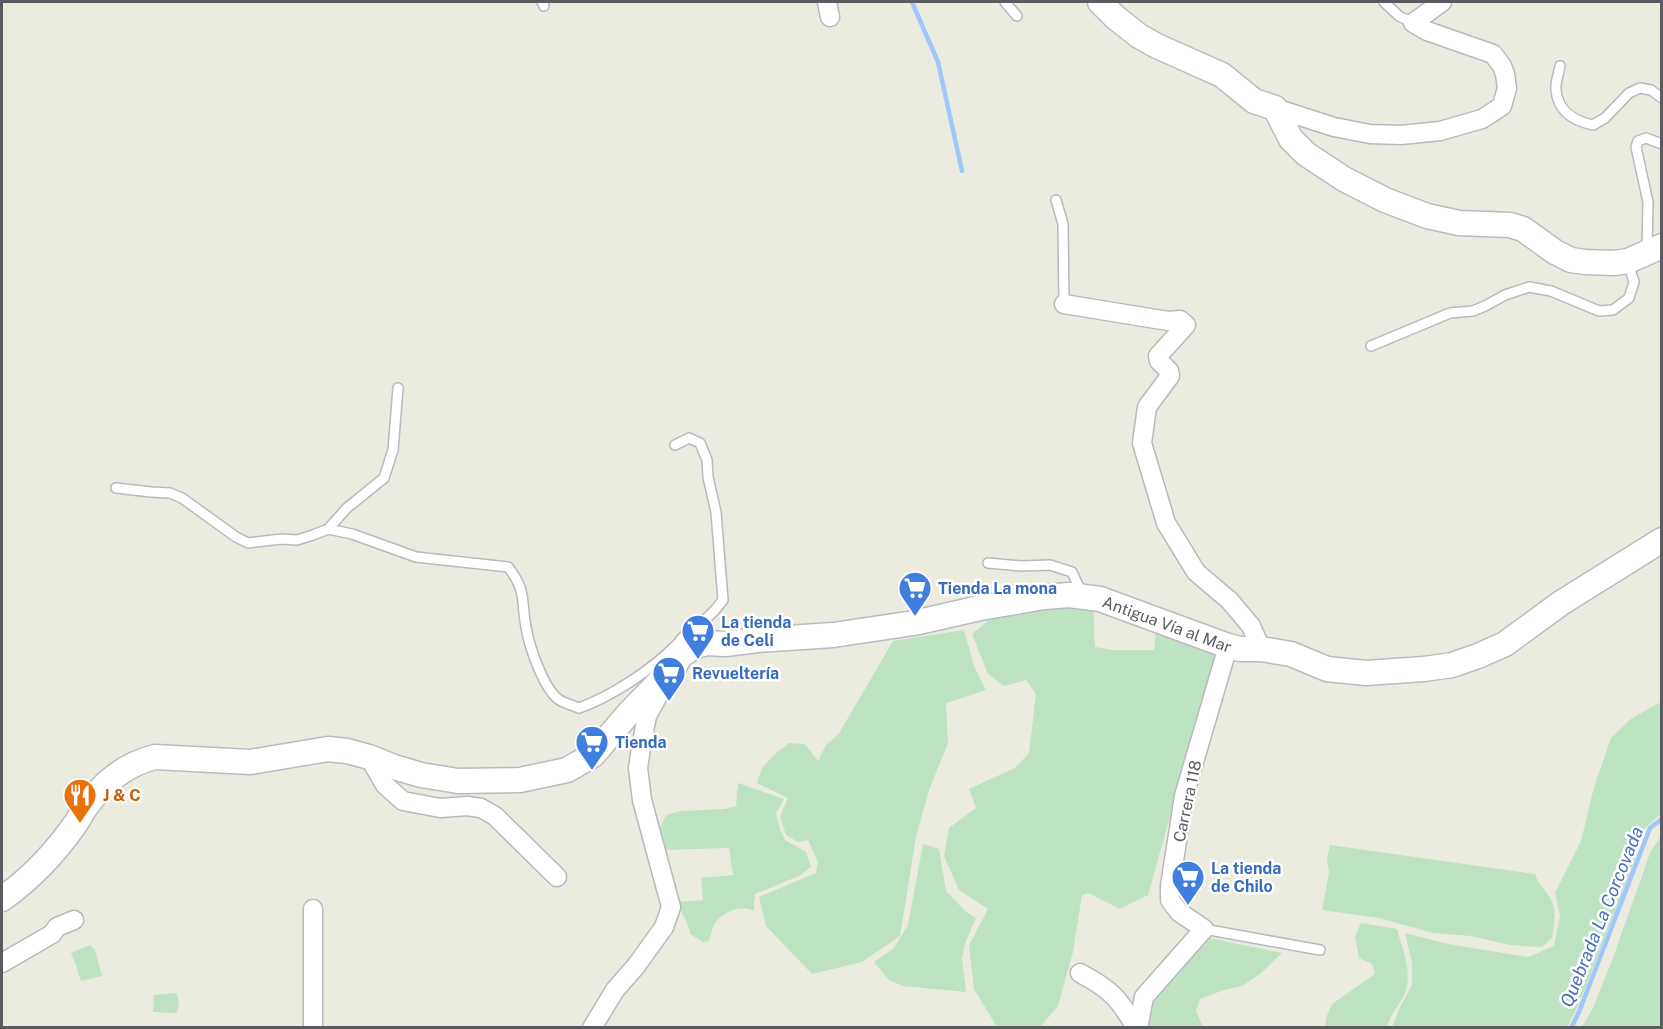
<svg xmlns="http://www.w3.org/2000/svg" width="1663" height="1029" font-family="'Public Sans',sans-serif">
<style>
.green{fill:#bde3c2}
.lines{fill:none;stroke-linecap:round;stroke-linejoin:round}
.stream{stroke:#a0c7fc;stroke-width:4.5}
.lane-casing{stroke:#b8b9bf;stroke-width:12}
.street-casing{stroke:#b8b9bf;stroke-width:21}
.secondary-casing{stroke:#b9bbc2;stroke-width:27}
.lane{stroke:#fff;stroke-width:9}
.street{stroke:#fff;stroke-width:18}
.secondary{stroke:#fff;stroke-width:24}
.labels{text-anchor:middle;stroke-width:5;stroke-linejoin:round;paint-order:stroke}
.shop-label{font-size:16px;font-weight:bold;fill:#366cbe;stroke:#fff;text-anchor:start}
.street-label{font-size:16px;fill:#595b61;stroke:#fff}
.food-label{font-size:16px;font-weight:bold;fill:#c56008;stroke:#fff;text-anchor:start}
.water-label{font-size:18px;font-style:italic;fill:#446ebe;stroke:#fff}
</style>
<rect width="100%" height="100%" fill="#ecebe0"/>
<g class="green">
<path d="M 1061,606 L 1093,606 L 1095,647 L 1114,650 L 1154,650 L 1156,631 L 1216,653 L 1148,895 L 1120,909 L 1088,893 L 1082,895 L 1073,952 L 1058,1006 L 1040,1027 L 997,1027 L 974,989 L 969,945 L 988,909 L 959,890 L 944,856 L 949,828 L 976,808 L 969,789 L 1015,768 L 1029,753 L 1036,694 L 1026,680 L 1004,686 L 988,674 L 972,634 L 994,616 Z"/>
<path d="M 964,630 L 974,666 L 986,690 L 946,703 L 948,743 L 929,790 L 916,837 L 900,936 L 862,962 L 812,974 L 766,926 L 759,897 L 816,873 L 818,862 L 808,840 L 798,842 L 786,835 L 780,817 L 788,798 L 757,783 L 762,768 L 775,754 L 789,743 L 805,744 L 818,761 L 826,745 L 838,735 L 893,641 Z"/>
<path d="M 1661,702 L 1661,814 C 1650,823 1640,829 1640,845 L 1618,905 L 1578,1006 L 1567,1027 L 1392,1027 L 1400,1007 L 1412,985 L 1412,963 L 1405,933 L 1448,944 L 1528,957 L 1554,946 L 1560,916 L 1555,893 L 1581,841 L 1594,787 L 1611,738 L 1632,718 Z"/>
<path d="M 738,783 L 784,799 L 776,813 L 780,829 L 785,840 L 806,852 L 811,867 L 799,876 L 755,894 L 754,911 C 741,904 724,911 715,923 C 712,927 711,936 709,941 L 703,942 L 690,934 C 688,919 681,915 677,902 L 703,900 L 701,878 L 733,875 L 729,848 L 663,850 L 660,827 L 666,815 L 681,811 L 725,809 L 736,806 Z"/>
<path d="M 1661,836 L 1661,1027 L 1582,1027 L 1593,1008 L 1613,958 L 1650,853 Z"/>
<path d="M 923,844 L 939,849 L 946,891 L 966,912 L 976,918 L 965,943 L 962,959 L 966,992 L 903,986 L 889,980 L 874,962 L 894,948 L 908,925 Z"/>
<path d="M 1330,845 L 1535,874 C 1539,885 1542,886 1548,895 C 1558,907 1554,923 1552,938 L 1542,947 L 1510,945 L 1471,936 L 1433,933 L 1379,918 L 1322,910 L 1329,873 L 1327,858 Z"/>
<path d="M 1361,923 L 1397,929 C 1402,948 1412,970 1406,990 C 1402,1003 1391,1012 1387,1027 L 1325,1027 L 1327,1015 L 1332,1004 L 1375,974 L 1372,964 L 1359,958 L 1355,936 Z"/>
<path d="M 1205,937 L 1282,953 L 1260,974 L 1242,986 L 1224,990 L 1200,999 L 1196,1011 L 1203,1027 L 1144,1028 L 1149,998 Z"/>
<path d="M 90,945 L 95,950 L 102,976 L 81,981 L 76,965 L 71,953 Z"/>
<path d="M 176,993 C 179,999 180,1007 176,1013 L 153,1012 L 154,995 Z"/>
</g>
<g class="lines">
<g class="stream">
<path d="M 912,2 L 938,62 L 962,171"/>
<path d="M 1571,1028 L 1579,1012 L 1650,828 L 1662,819"/>
</g>
<defs>
<g id="lane">
<path d="M 542,2 L 544,6"/>
<path d="M 1005,2 L 1017,16"/>
<path d="M 1384,2 L 1399,16 L 1413,23"/>
<path d="M 1560,66 C 1559,73 1555,83 1556,90 C 1558,112 1574,121 1593,125 L 1605,118 L 1629,93 L 1640,88 L 1651,90 L 1662,98"/>
<path d="M 1056,200 L 1063,224 L 1064,304"/>
<path d="M 1647,251 L 1648,202 L 1636,147 L 1638,141 L 1646,138 L 1662,144"/>
<path d="M 1371,346 L 1450,313 L 1473,311 L 1485,306 L 1505,295 L 1529,287 L 1551,291 L 1599,311 L 1613,310 L 1629,298 L 1634,282 L 1628,263"/>
<path d="M 675,445 L 689,438 L 700,443 L 707,460 L 708,477 L 716,512 L 723,600 C 719,605 715,611 710,615 C 699,626 679,635 675,650"/>
<path d="M 116,488 L 151,492 L 170,493 L 182,498 L 236,537 L 248,543 L 281,539 L 297,540 L 313,535 L 328,529 L 347,508 L 384,478 L 393,450 L 398,388"/>
<path d="M 328,529 L 352,534 L 416,557 L 508,567 C 527,591 521,601 526,627 C 529,646 543,687 558,699 C 563,703 572,705 579,708 C 610,697 652,670 675,646"/>
<path d="M 988,563 L 1021,566 L 1050,565 L 1072,572 L 1082,594"/>
<path d="M 1204,929 L 1320,950"/>
</g>
<g id="street">
<path d="M 827,2 L 830,17"/>
<path d="M 1275,108 L 1334,127 L 1370,134 L 1401,135 L 1440,131 L 1482,119 L 1502,106 L 1507,88 L 1505,74 L 1502,66 L 1493,54 L 1427,31 L 1413,23 L 1442,2"/>
<path d="M 1064,304 L 1168,321 L 1180,320 L 1186,325 L 1158,356 L 1159,361 L 1169,371 L 1170,376 L 1147,407 L 1142,443 L 1166,523 L 1196,572 L 1230,601 L 1251,626 L 1261,649"/>
<path d="M 369,757 L 385,785 L 403,801 L 440,808 L 467,806 L 481,808 L 495,816 L 557,877"/>
<path d="M 2,963 L 52,934 L 57,927 L 74,920"/>
<path d="M 1080,973 C 1110,989 1119,998 1136,1028"/>
<path d="M 313,1028 L 313,909"/>
<path d="M 592,1028 L 615,990 L 636,966 L 664,927 L 671,907 L 642,800 L 638,768 L 642,742 L 647,716 L 664,685"/>
<path d="M 1138,1028 L 1144,997 L 1204,929 L 1179,912 L 1170,900 L 1170,886 L 1184,796 L 1228,646"/>
</g>
<g id="secondary">
<path d="M 1100,2 L 1115,17 L 1139,36 L 1157,46 L 1222,75 L 1254,101 L 1275,108 L 1291,139 L 1306,154 L 1344,179 L 1385,200 L 1427,216 L 1459,223 L 1510,225 L 1523,229 L 1555,252 L 1571,260 L 1585,262 L 1614,263 L 1628,261 L 1662,246"/>
<path d="M 2,899 C 30,879 56,852 76,823 C 80,817 83,810 88,804 C 105,781 127,764 155,757 L 250,762 L 328,749 L 347,751 L 369,757 L 394,767 L 421,775 L 458,781 L 520,780 L 567,770 L 593,755 L 629,713 L 674,667 L 680,656 L 695,646 L 707,643 L 725,644 L 757,640 L 833,635 L 914,623 L 980,608 L 1044,597 L 1069,595 L 1100,599 L 1228,646 L 1240,649 L 1261,649 L 1291,654 L 1327,669 L 1366,673 L 1424,669 L 1452,665 L 1478,656 L 1505,644 L 1561,603 L 1662,540"/>
</g>
</defs>
<use href="#lane" class="lane-casing"/>
<use href="#street" class="street-casing"/>
<use href="#secondary" class="secondary-casing"/>
<use href="#lane" class="lane"/>
<use href="#street" class="street"/>
<use href="#secondary" class="secondary"/>
</g>
<defs>
<symbol id="supermarket-pin" viewBox="-11 -11 22 30"><path d="M0 17L-7.5 6A9.5 9.5 0 1 1 7.5 6Z" fill="#3f7fe0" stroke="#fff"/><path d="M-6-5.5h2.5l.6 2H6L4.5 2H-2.5L-4.4-4H-6ZM-1.5 3.2a1.3 1.3 0 1 0 .1 0ZM3 3.2a1.3 1.3 0 1 0 .1 0Z" fill="#fff"/></symbol>
<symbol id="restaurant-pin" viewBox="-11 -11 22 30"><path d="M0 17L-7.5 6A9.5 9.5 0 1 1 7.5 6Z" fill="#e8710a" stroke="#fff"/><path d="M-5-6h1v4h1v-4h1v4h1v-4h1v5L-1.5 .5V6h-2V.5L-5-1ZM5-6V6H3V1.5H1.5Q1.5-4 5-6Z" fill="#fff"/></symbol>
</defs>
<g fill-rule="evenodd">
<use href="#supermarket-pin" x="896" y="569" width="38" height="52"/>
<use href="#supermarket-pin" x="679" y="612" width="38" height="52"/>
<use href="#supermarket-pin" x="650" y="654" width="38" height="52"/>
<use href="#supermarket-pin" x="573" y="723" width="38" height="52"/>
<use href="#restaurant-pin" x="61" y="776" width="38" height="52"/>
<use href="#supermarket-pin" x="1169" y="858" width="38" height="52"/>
</g>
<g class="labels">
<g class="shop-label">
<text x="938" y="594">Tienda La mona</text>
<text x="721" y="628">La tienda<tspan x="721" dy="18">de Celi</tspan></text>
<text x="692" y="679">Revueltería</text>
<text x="615" y="748">Tienda</text>
<text x="1211" y="874">La tienda<tspan x="1211" dy="18">de Chilo</tspan></text>
</g>
<g class="street-label">
<text transform="translate(1167 624) rotate(20)" y="6">Antigua Vía al Mar</text>
<text transform="translate(1187 801) rotate(-78)" y="6">Carrera 118</text>
</g>
<g class="food-label">
<text x="103" y="801">J &amp; C</text>
</g>
<g class="water-label">
<text transform="translate(1602 917) rotate(-68)" y="6">Quebrada La Corcovada</text>
</g>
</g>
<rect width="1663" height="1029" fill="none" stroke="#595b61" stroke-width="6"/>
</svg>
